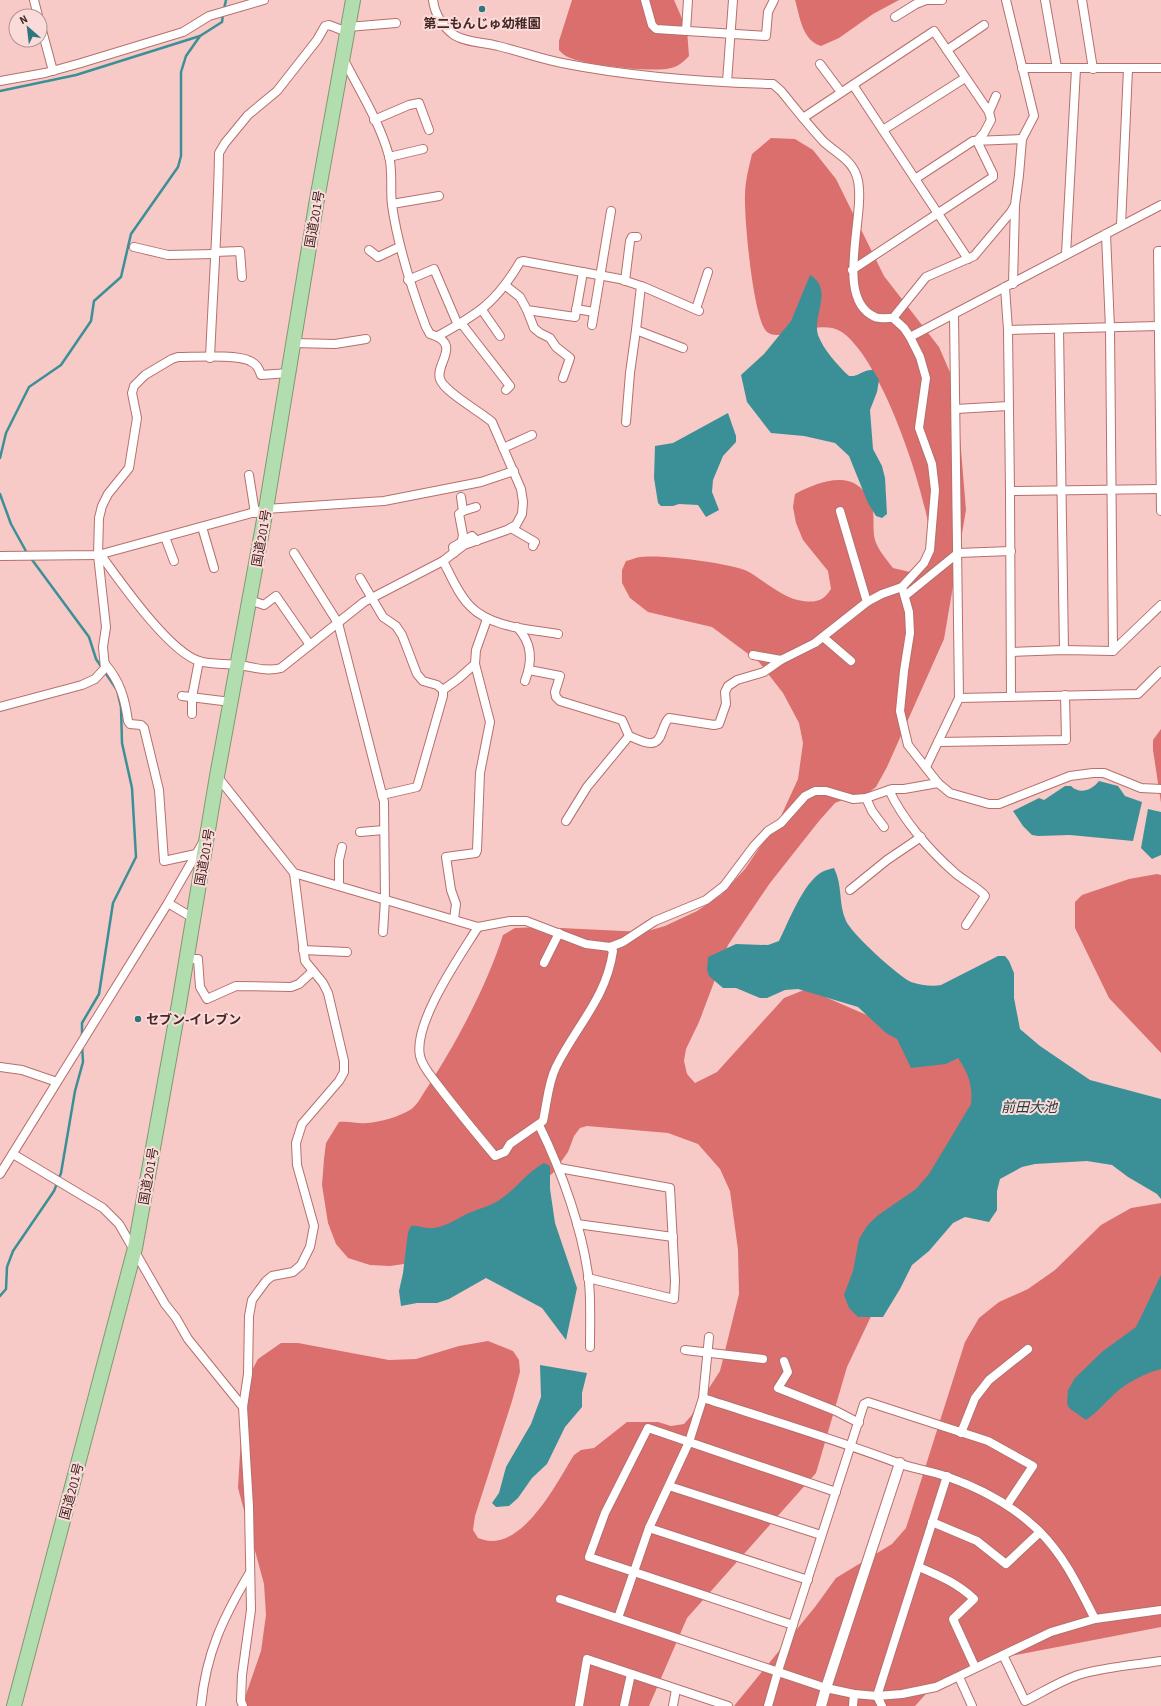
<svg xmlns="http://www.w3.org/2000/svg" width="1161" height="1706" font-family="'Source Sans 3','Noto Sans JP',sans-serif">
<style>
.forest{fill:#db6f6d}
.water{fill:#3b9097}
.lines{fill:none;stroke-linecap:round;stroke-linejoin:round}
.stream{stroke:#3b9097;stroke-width:2.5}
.minor-casing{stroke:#b5706d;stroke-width:10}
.tertiary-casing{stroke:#b5706d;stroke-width:12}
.trunk-casing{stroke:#7f9972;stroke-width:16}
.minor{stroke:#fff;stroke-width:8}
.tertiary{stroke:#fff;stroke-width:10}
.trunk{stroke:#b2deaf;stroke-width:14}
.poi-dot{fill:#2e777d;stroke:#fbdbd9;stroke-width:1.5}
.labels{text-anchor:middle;stroke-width:4;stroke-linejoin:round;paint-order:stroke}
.poi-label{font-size:13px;font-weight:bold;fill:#442726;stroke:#fbdbd9}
.street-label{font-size:13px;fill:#442726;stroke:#fbdbd9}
.water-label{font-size:14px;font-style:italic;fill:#233e40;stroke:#fbdbd9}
</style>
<rect width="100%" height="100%" fill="#f8cac7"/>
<g class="forest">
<path d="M 572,0 L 674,0 L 687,30 L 689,56 C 683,62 679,66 671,68 C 655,73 580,65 566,56 C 564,55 561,52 559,50 L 559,41 Z"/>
<path d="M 795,0 L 899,0 L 873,14 L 839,38 L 821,46 C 802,40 800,17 795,0 Z"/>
<path d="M 771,138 L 795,139 L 813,150 L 836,179 L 884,276 L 939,347 L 959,393 L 959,426 L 966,510 L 944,639 L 887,767 L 876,787 L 864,796 L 852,796 L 835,803 L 819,821 L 770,883 L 728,945 L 699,1022 L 686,1049 L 684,1061 L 687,1074 L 695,1083 L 717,1072 L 784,998 L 804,990 L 823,996 L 947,1050 L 966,1063 L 983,1080 L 847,1367 L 816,1473 L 687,1618 L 649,1706 L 242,1706 L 261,1651 L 266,1615 L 264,1584 L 238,1488 L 243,1403 L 251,1372 L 258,1359 L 281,1343 L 298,1343 L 389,1360 L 416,1359 L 459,1346 L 488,1341 L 513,1351 L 519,1360 L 520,1372 L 512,1401 L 475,1516 L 473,1530 L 478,1538 C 482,1539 487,1541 491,1541 C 528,1541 557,1482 574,1455 L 581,1450 L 594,1448 L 627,1422 L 658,1422 L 671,1426 L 684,1424 L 691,1416 L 720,1371 L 739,1294 L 738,1250 L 730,1191 L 720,1169 L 698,1144 L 668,1133 L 587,1126 L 580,1128 L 574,1136 L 568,1152 L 553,1173 L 515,1201 L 411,1263 L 390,1266 L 370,1265 L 348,1258 L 336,1244 L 328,1223 L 322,1185 L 324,1159 L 326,1143 L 339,1122 C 350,1121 358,1124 367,1123 C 381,1122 398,1117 410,1110 C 417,1106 422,1095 427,1088 C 456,1044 487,985 503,935 L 515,928 L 540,927 L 644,932 L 665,926 L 697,911 L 721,895 L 745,869 L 781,816 L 798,779 L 803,743 L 799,723 L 783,693 L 759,662 L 712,627 L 648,612 L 630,598 L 622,583 L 622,570 L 626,561 C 631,560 636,557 641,557 C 657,554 732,563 747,571 C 764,580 783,599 803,601 C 817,603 824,600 831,589 L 828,571 L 803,540 L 796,523 L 793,507 L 795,494 C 822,480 858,467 872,506 C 875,516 872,529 875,540 C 878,550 887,560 893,568 L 910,572 L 926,562 C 928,556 931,548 931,542 C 927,495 881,355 840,331 C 818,318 780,343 767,332 C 753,320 744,216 745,196 C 745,181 749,167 752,154 Z"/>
<path d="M 1161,729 L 1161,803 L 1153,750 L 1153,740 Z"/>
<path d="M 1157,874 L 1161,875 L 1161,1053 L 1109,998 L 1075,928 L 1075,902 L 1082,895 L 1129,879 Z"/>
<path d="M 1161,1203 L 1161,1627 L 1000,1658 L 934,1685 L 915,1706 L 734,1706 L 815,1607 L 836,1578 L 892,1544 L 906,1528 L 965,1342 L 979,1318 L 999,1302 L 1028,1289 L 1055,1270 L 1101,1225 L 1131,1208 Z"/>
</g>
<g class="water">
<path d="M 810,275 C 834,289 812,316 818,335 C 823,349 838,366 849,376 C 859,377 863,369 873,370 L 879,380 L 877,392 L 870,410 L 873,449 L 882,466 L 885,478 L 887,514 L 882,518 L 876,516 L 868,503 L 849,456 L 835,443 L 804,436 L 771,433 L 747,402 L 741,375 L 764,354 L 791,321 Z"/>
<path d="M 728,413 L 736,436 L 736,442 L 723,456 L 713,480 L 712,492 L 719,510 L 706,517 L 698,505 L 679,504 L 673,506 L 661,506 L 658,503 L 654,478 L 655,446 L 673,443 Z"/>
<path d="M 1099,781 L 1118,786 L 1125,796 L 1142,802 L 1133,841 L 1070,835 L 1038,836 L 1032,835 L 1023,826 L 1013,811 L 1039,798 L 1044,800 L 1065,786 L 1071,786 C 1080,795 1092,790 1099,781 Z"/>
<path d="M 1148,809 L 1161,812 L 1161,855 L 1152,859 L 1141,848 Z"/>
<path d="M 834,868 C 843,886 838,903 846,921 C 852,934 898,976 911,982 C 920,985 933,987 941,985 L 998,956 L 1005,956 L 1009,961 L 1014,973 L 1014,998 L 1020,1029 L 1040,1046 L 1090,1080 L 1161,1099 L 1161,1199 L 1157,1194 L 1128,1177 L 1112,1165 L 1087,1161 L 1035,1164 L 1022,1167 L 1000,1179 L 997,1191 L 997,1210 L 989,1222 L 965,1217 L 953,1223 L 929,1251 L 912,1265 L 900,1289 L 883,1317 L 858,1317 L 849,1308 L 844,1295 L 853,1271 L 859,1239 L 867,1226 L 877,1216 L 916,1189 L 929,1174 L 971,1104 C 973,1085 968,1073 958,1058 L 946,1064 L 911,1068 L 897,1039 L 886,1033 L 858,1007 L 798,989 L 785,990 L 767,998 L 760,998 L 736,988 L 723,988 L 709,976 L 707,970 L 708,957 L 736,944 L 768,945 L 779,941 C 789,921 803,883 822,872 C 825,870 830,869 834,868 Z"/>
<path d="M 544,1163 L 550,1166 L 550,1189 L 555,1223 L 577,1288 L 566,1340 L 542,1308 L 486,1278 L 449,1299 L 437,1303 L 417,1303 L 401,1306 L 399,1291 L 403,1273 L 408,1232 L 411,1226 C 418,1225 421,1228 428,1228 C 446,1229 459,1216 474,1211 C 484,1207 493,1205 502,1198 C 517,1188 527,1172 544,1163 Z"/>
<path d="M 1161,1275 L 1161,1369 C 1146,1373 1130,1381 1119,1390 C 1107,1400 1099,1411 1086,1420 L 1069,1408 L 1067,1403 L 1068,1390 L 1075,1378 L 1103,1351 L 1136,1327 Z"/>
<path d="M 540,1365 L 587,1373 L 582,1393 L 582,1407 L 565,1427 L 547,1464 L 532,1478 L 518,1498 L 509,1506 L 496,1507 L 492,1503 L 499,1493 L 506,1467 L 531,1424 L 541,1397 Z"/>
</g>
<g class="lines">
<g class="stream">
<path d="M 224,9 L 226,0"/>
<path d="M 0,91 L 76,75 L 200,36 L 222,22 L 223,14"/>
<path d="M 0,458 L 6,433 L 29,387 L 61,365 L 91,321 L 94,301 L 121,277 L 131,234 L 178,167 L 181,156 L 181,72 L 186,56 L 200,36"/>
<path d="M 0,494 L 11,524 L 27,553"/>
<path d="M 30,557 L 89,637 L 96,659 L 117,690 L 121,707 L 122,743 L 132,788 L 136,857 L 113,903 L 99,994 L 82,1023 L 82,1037"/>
<path d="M 0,1296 L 6,1289 L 7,1267 L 13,1251 L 54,1191 L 61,1173 L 75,1091 L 83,1062 L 82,1046"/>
</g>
<defs>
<g id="minor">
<path d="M 34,0 L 38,16"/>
<path d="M 433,0 C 435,15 442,26 454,35 C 467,43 484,42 498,46 C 519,51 541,59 562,63 C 632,77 702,82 773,84 L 781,91 C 795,108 809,126 824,142 C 836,153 852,160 857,177 C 868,212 832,298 875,317 C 880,319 888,318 893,318 L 926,277 L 974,256 L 1011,212 L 1015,205"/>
<path d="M 645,0 L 652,25 L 656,29 L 766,36 L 768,12 L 774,0"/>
<path d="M 1006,0 L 1034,116 L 1022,139 L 1019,175 L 1015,205 L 1013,284"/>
<path d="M 1045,0 L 1057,68"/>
<path d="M 1082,0 L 1093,69"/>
<path d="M 895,17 L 916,4 L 926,0 L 942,0"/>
<path d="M 40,23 L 53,71"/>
<path d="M 348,27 L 396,23"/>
<path d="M 686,31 L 688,0"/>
<path d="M 947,50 L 984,25"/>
<path d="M 820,64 L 841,92"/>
<path d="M 1022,68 L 1161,68"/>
<path d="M 0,81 L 45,73 L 81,63 L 183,32 L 209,16 L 264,0"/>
<path d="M 727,82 L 733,0"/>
<path d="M 853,85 L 968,259"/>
<path d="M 989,112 L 996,96"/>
<path d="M 803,118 L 934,31 L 989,112 L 991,120 L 984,133 L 977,141"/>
<path d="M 374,120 L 409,105 L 419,103 L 429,130"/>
<path d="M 883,130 L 965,78"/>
<path d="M 389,157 L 423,149"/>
<path d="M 915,179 L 973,141 L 1022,139"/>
<path d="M 392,204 L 439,196"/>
<path d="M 1121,225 L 1128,69"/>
<path d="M 1106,234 L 1110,328 L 1113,651"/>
<path d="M 134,247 L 168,255 L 215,254"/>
<path d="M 369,250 L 378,257 L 399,247"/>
<path d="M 1161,251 L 1158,251 L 1161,511"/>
<path d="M 215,252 L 240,251 L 242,277"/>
<path d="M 1066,254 L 1076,69"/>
<path d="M 852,270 L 993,177 L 993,174 L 977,141"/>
<path d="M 408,280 L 434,269 L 458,325"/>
<path d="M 625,281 L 630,241 L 632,237 L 637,237"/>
<path d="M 506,286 L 520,297 L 527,310 L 575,317 L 583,272"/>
<path d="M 641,286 L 636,330 L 683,348"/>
<path d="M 1005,287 L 1008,330 L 1010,491 L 1011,696"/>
<path d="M 576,309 L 594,312"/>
<path d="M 696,309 L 708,272"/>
<path d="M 482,310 L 500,336"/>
<path d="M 527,310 L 534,328 L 540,333 L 550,338 L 556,347 L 570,358 L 563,378"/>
<path d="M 461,323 L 510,386 L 506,390"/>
<path d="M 592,325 L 611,211"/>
<path d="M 1059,329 L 1064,650"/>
<path d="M 1008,330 L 1158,326"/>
<path d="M 438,336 C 478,314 496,303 520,262 L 523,261 L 620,279 L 644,287 L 699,311"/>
<path d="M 910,337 L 1161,205"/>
<path d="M 294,343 L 335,344 L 366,339"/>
<path d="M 210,358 C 213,289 218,221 219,153 L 225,143 L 248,115 L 277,91 L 317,40 L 325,26 L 329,25 L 347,32"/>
<path d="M 956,409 L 1008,406"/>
<path d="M 626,422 L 630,373 L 636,330"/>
<path d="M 503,448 L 532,435"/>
<path d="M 249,475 L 255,513"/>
<path d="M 1010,491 L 1160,489"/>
<path d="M 461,497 L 463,511"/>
<path d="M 840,511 L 867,602"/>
<path d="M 202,527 L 214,568"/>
<path d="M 511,528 L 535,542 L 533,546"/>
<path d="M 165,537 L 174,561"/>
<path d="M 462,540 L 463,535 L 459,514 L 463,511 L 476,507"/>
<path d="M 294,553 L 338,623 L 384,802 L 385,900 L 383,932"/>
<path d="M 454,553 L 453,547 L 472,536 L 477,541"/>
<path d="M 100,554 C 120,581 168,651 199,661 C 211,665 226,663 239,665 C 253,667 267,672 281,668 L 364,602 L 443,561 L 464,545 L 507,530 L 516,525 L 522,514 L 523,502 L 521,489 L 492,422 C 481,412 444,392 440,379 C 435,363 463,344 430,334 L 426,327 C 411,287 398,247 392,205 C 390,189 393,171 389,156 C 380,123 360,91 344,60"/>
<path d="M 0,556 L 98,555 L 266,509 L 384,501 L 481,482 L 514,471"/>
<path d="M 443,561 C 451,576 458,594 470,606 C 491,628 530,629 558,634"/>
<path d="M 360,578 L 383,617 L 396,626 L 402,635 L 417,674 L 423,681 L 437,685 L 443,690"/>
<path d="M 902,587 L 909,612 L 910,633 L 904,671 L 900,711 L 908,745 L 938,783 L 950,793 L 989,804 L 999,804 L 1070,776 L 1093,773 L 1104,773 L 1141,788 L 1161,789"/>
<path d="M 905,596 L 958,553 L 1011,551"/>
<path d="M 250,600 L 264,605 L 276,596 L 310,645"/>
<path d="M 517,627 C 532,643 533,660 525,681"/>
<path d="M 823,637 L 851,661"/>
<path d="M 1012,652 L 1064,650 L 1113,651 L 1161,605"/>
<path d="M 753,655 L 781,660 L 815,643 L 867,602 L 882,594 L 902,587 L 924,563 L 930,550 L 935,490 L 932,464 L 919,428 L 926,378 L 920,357 L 910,337 L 904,328 L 893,318"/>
<path d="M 105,664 C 120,681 125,699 128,721 L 130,724 L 141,725 L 144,728 L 159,790 L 164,861 L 196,854"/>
<path d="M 475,664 L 476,650 L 487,619"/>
<path d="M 529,670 L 560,676 L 555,692 L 556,697 L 560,701 L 622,720 L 629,736 C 643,741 656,751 662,732 C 664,727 665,722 669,718 L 714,725 L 719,724 L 726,704 L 725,692 L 728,686 L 737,680 L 764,672 L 781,660"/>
<path d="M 182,696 L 231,702"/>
<path d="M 959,698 L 1138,694 L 1161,671"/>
<path d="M 0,707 L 82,685 L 95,679 L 105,668 L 103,647 L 106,627 L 98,555 L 99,518 L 102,506 L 108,494 L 129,468 L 137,418 L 132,393 L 134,386 L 145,375 L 172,359 L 178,357 C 195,357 237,354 250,361 C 257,364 259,369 261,375 L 289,373"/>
<path d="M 192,714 L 192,697 L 199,661"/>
<path d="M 938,742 L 1066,740 L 1065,695"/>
<path d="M 926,767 L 959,698 L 954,315"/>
<path d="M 217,776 L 294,873 L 478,927 L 510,921 L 526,921 L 586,944 L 610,947 L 623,942 L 655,921 L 706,900 L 724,886 L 754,846 L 768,831 L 781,823 L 805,796 L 815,791 L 826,791 L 853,799 L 866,798 L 892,789 L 904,789 L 938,783"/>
<path d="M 889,790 C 903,820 929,850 954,872 C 961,879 982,890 985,896 L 966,925"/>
<path d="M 382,795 L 417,787 L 443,696 L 443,690 L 458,679 L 475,664 L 490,722 L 480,773 L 477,850 L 476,853 L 446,857 L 451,890 L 456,904 L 454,919"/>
<path d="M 866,798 L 872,811 L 884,827"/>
<path d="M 566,821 L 587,787 L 629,736"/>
<path d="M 360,832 L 384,830"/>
<path d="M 339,886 L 339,860 L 342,847"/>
<path d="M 850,890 L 887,860 L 921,837"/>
<path d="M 168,903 L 193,918"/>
<path d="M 478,927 C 460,956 413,1023 420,1056 C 422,1066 431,1076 437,1084 C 456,1109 475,1132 495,1156 L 505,1152 L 510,1144 L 543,1121 C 547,1103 548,1083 556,1067 C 576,1026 606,999 613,951 L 610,947"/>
<path d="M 303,950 L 347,952"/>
<path d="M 187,959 L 198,959 L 200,987 L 207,999 L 236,986 L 291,987 L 299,984 L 313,971"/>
<path d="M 544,963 L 559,933"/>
<path d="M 0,1067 L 22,1070 L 57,1082"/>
<path d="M 539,1125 C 562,1172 583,1230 589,1282 C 591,1303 590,1325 590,1347"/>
<path d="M 13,1154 L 103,1208 L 119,1224 L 165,1304 L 176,1318 L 188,1339 L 243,1407"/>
<path d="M 559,1168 L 670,1188 L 675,1281 L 674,1299 L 588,1278"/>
<path d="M 0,1174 L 168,903 L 202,844"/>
<path d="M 577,1224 L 673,1237"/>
<path d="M 685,1350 L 763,1359"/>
<path d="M 784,1361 L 788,1372 L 778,1388 L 836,1411 L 859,1423"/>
<path d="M 703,1398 C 768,1419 834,1439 898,1463 C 914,1469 931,1471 948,1477 C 982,1489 1014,1506 1040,1532 C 1065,1557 1079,1588 1095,1619"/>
<path d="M 961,1433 L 975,1398 L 989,1380 L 1028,1349"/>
<path d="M 669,1486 L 821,1535"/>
<path d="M 932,1522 L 977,1541 L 1006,1564 L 1040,1532"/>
<path d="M 649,1528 L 808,1580"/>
<path d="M 919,1567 C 940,1576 957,1583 974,1599 L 953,1619 L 975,1667"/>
<path d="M 560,1599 L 826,1688 L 854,1694 L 877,1696 L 902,1694 L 936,1687 L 1051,1632 L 1095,1619 L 1161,1610"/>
<path d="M 618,1618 L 649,1528 L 689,1442 L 703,1398 L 709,1337"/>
<path d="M 793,1625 L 589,1557 L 605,1513 L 648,1428 L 836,1492"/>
<path d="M 1003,1655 L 1025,1701 C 1043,1692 1060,1681 1078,1675 C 1105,1667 1134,1665 1161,1661"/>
<path d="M 959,1677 L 972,1706"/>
<path d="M 201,1706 C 206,1653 223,1618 249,1574"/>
<path d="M 243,1706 L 241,1701 L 242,1675 L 251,1610 L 249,1507 L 243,1407 L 248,1374 L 249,1316 L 252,1300 L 266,1281 L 272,1276 L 293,1272 L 301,1265 L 310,1247 L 314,1226 L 297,1165 L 296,1143 L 302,1124 L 339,1081 L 344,1072 L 344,1061 L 328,993 L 323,983 L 305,961 L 294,873"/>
<path d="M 579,1706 L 587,1659 L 728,1706"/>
<path d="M 624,1706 L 631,1674"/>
<path d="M 673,1706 L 676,1689"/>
<path d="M 768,1706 L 778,1671 L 864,1404 L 868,1402 L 988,1441 L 1033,1466 L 1007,1505"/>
<path d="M 853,1706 L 854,1694"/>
<path d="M 882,1706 L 877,1696 L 947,1476"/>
</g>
<path id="tertiary" d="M 821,1706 L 826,1688 L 900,1463"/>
<path id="trunk" d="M 14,1706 L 135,1248 L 179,1004 L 217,776 L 266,509 L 316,205 L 353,0"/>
</defs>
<use href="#minor" class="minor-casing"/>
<use href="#tertiary" class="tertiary-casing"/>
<use href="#trunk" class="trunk-casing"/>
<use href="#minor" class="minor"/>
<use href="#tertiary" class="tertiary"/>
<use href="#trunk" class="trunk"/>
</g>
<g class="poi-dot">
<circle cx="482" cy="9" r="4"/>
<circle cx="138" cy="1019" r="4"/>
</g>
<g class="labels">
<g class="poi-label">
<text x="482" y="28">第二もんじゅ幼稚園</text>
<text x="146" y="1024" text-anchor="start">セブン-イレブン</text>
</g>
<g class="street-label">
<text transform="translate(314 219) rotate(-80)" y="5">国道201号</text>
<text transform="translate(261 538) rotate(-80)" y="5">国道201号</text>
<text transform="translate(204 857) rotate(-80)" y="5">国道201号</text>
<text transform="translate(148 1176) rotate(-80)" y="5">国道201号</text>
<text transform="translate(71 1491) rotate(-75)" y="5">国道201号</text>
</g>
<g class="water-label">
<text x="1029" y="1112">前田大池</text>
</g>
</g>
<g transform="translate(28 28) rotate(332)"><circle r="19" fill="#fbdbd9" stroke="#b29391"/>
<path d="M0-3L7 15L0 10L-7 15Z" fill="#2e777d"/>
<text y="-6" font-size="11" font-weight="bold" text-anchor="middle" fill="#442726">N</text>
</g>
</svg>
